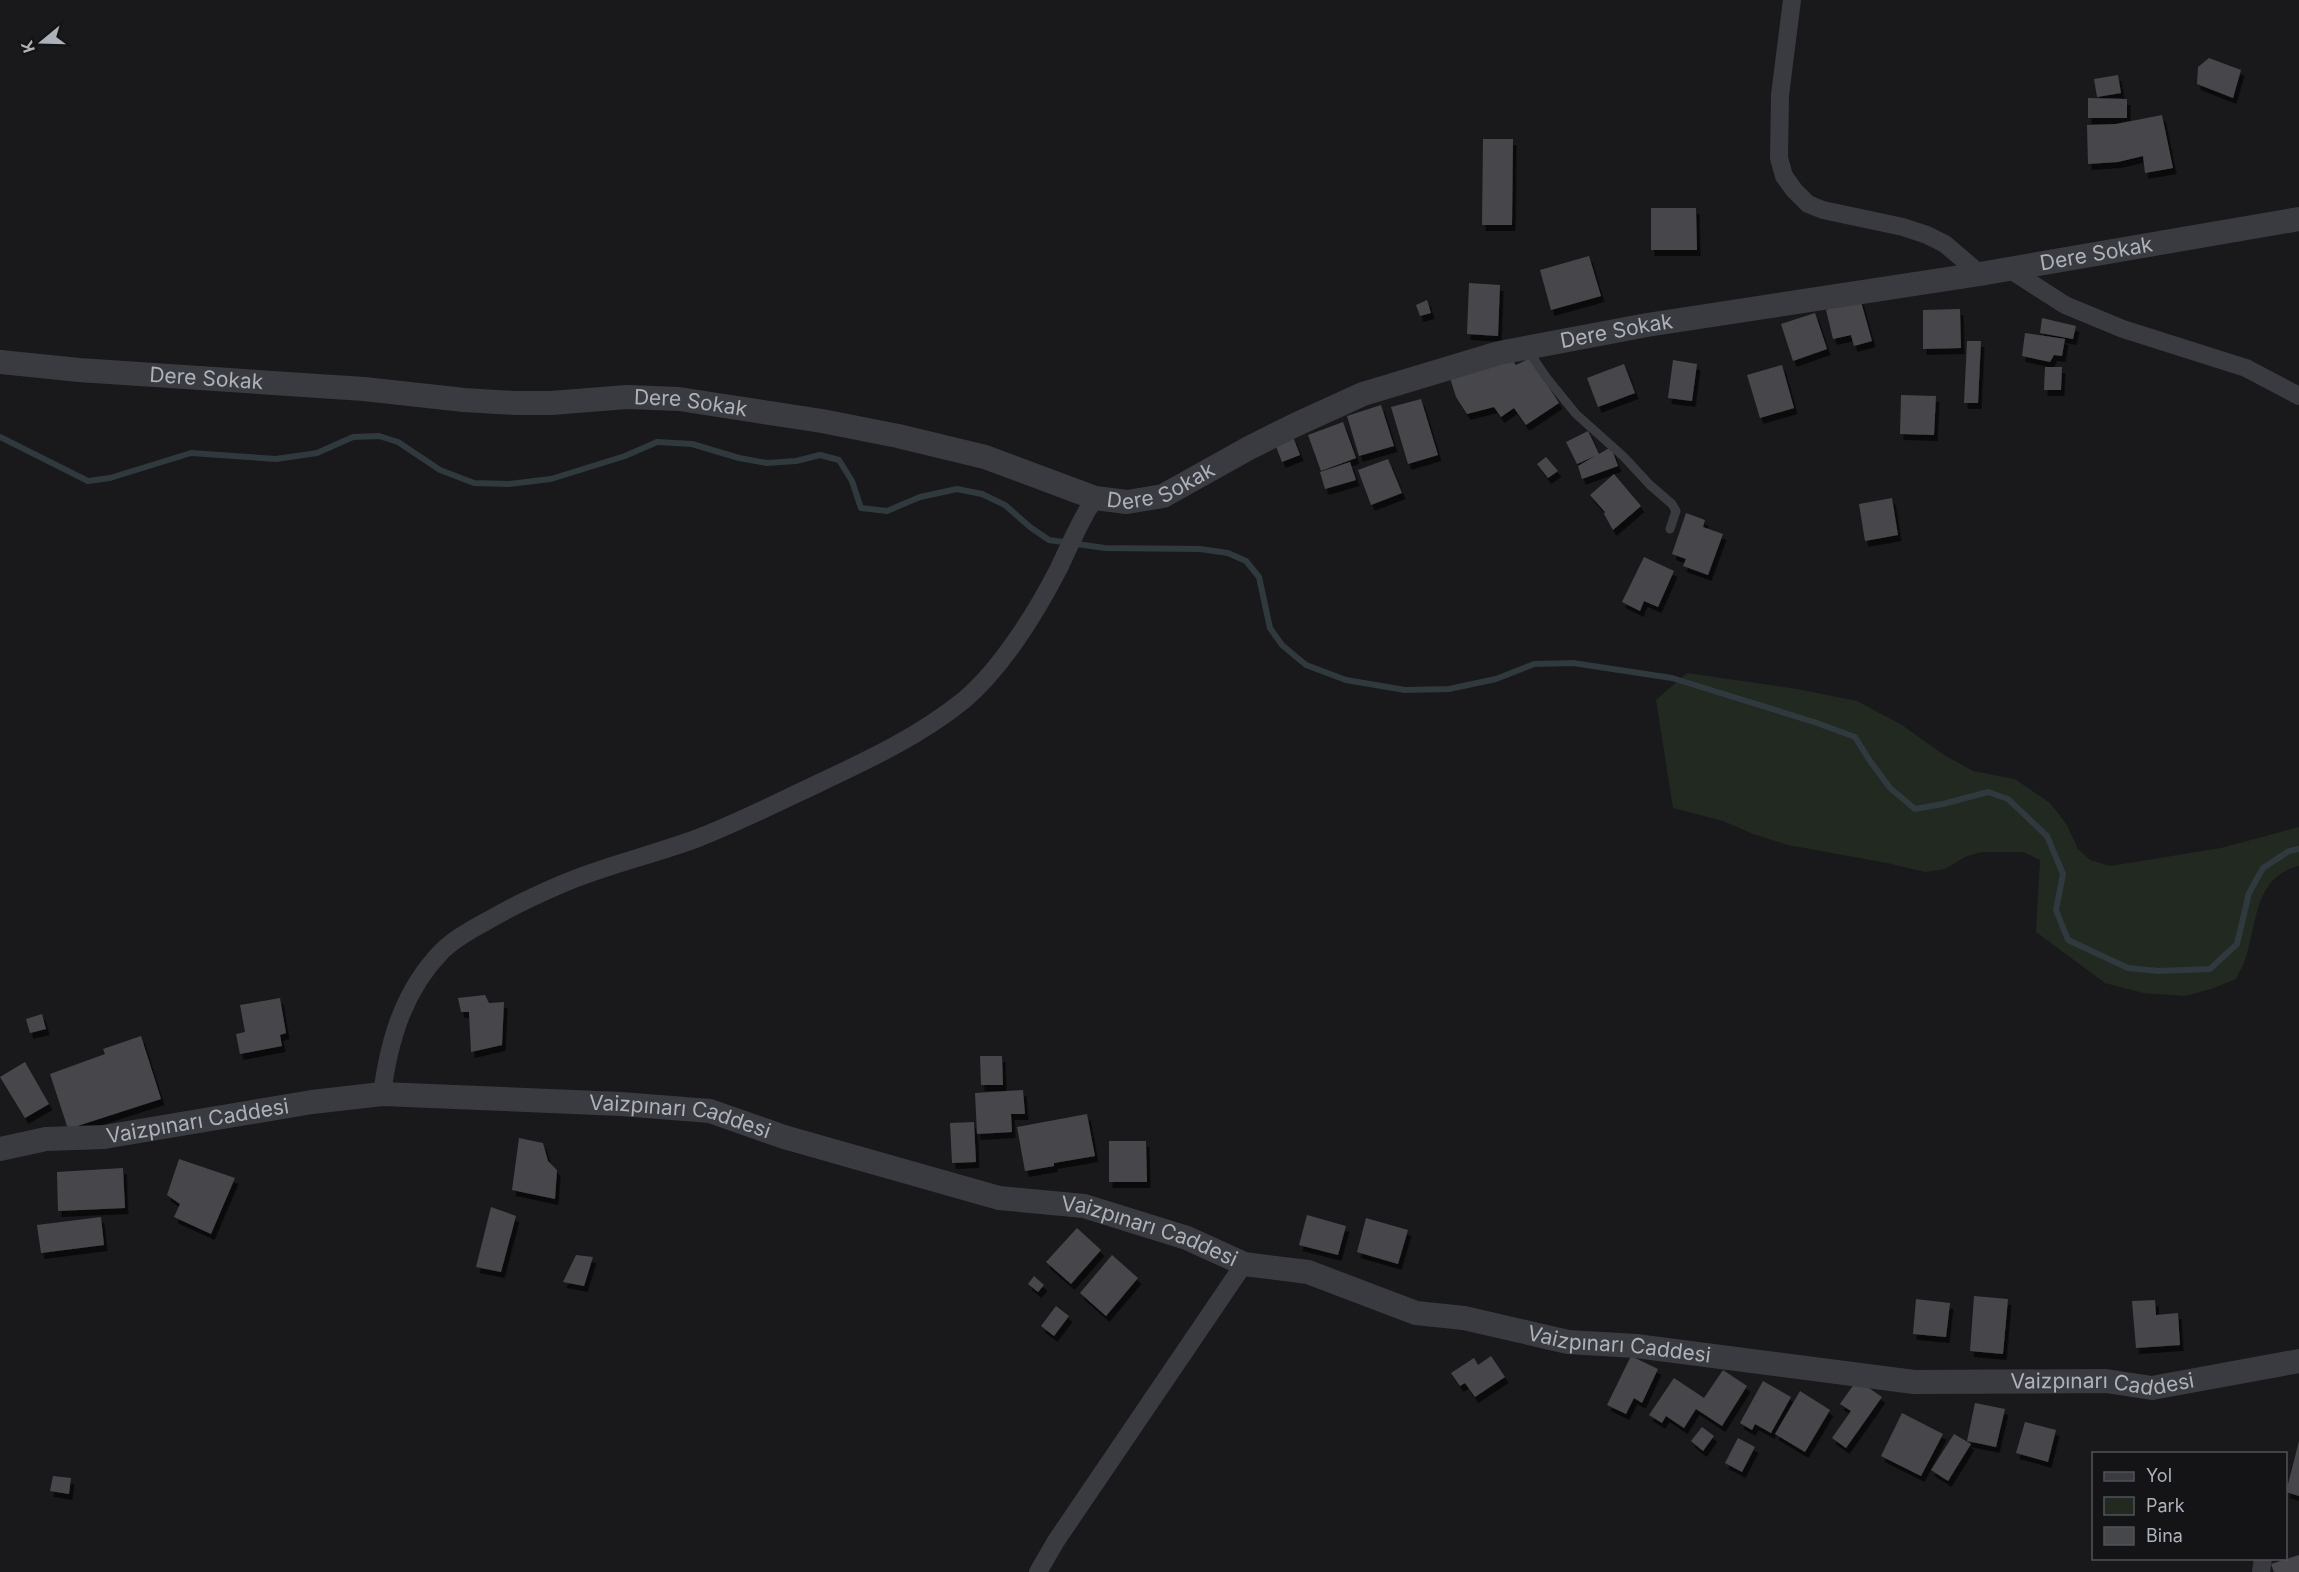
<svg xmlns="http://www.w3.org/2000/svg" width="2299" height="1572" font-family="Inter,sans-serif">
<style>
.green{fill:#212921}
.lines{fill:none;stroke-linecap:round;stroke-linejoin:round}
.stream{stroke:#2f393e;stroke-width:6}
.building{fill:#46474b;filter:url(#shadow)}
.service{stroke:#3a3b40;stroke-width:9}
.minor{stroke:#3a3b40;stroke-width:18}
.tertiary{stroke:#3a3b40;stroke-width:24}
.labels{text-anchor:middle;stroke-width:5;stroke-linejoin:round;paint-order:stroke}
.street-label{font-size:21px;fill:#acb1ba;stroke:#141416}
</style>
<defs>
<filter id="shadow"><feDropShadow dx="3.5" dy="6" stdDeviation="0" flood-color="#0009"/></filter>
</defs>
<rect width="100%" height="100%" fill="#19191b"/>
<path class="green" d="M 1687,673 L 1797,689 L 1857,701 L 1902,725 L 1944,755 L 1973,771 L 2015,779 L 2050,803 L 2067,825 L 2078,849 L 2090,860 L 2110,866 L 2221,848 L 2299,827 L 2299,866 C 2255,876 2257,922 2246,957 C 2244,965 2239,972 2236,979 L 2214,988 L 2186,996 L 2143,993 L 2105,983 L 2036,932 L 2040,860 L 2023,852 L 1981,852 L 1965,857 L 1945,869 L 1925,872 L 1887,863 L 1788,845 L 1753,834 L 1723,821 L 1673,808 L 1656,700 Z"/>
<g class="lines">
<path class="stream" d="M 0,437 L 88,481 L 110,478 L 191,453 L 276,459 L 317,453 L 353,437 L 379,436 L 398,442 L 440,470 L 474,483 L 509,484 L 551,479 L 625,456 L 657,442 L 692,444 L 739,458 L 767,463 L 796,461 L 820,455 L 839,460 L 852,481 L 861,508 L 887,511 L 920,497 L 957,489 L 982,494 L 1005,505 L 1030,527 L 1049,540 L 1105,548 L 1200,549 L 1228,553 L 1246,561 L 1259,577 L 1270,628 L 1282,645 L 1306,665 L 1346,680 L 1405,690 L 1449,689 L 1496,679 L 1534,664 L 1573,663 L 1672,678 L 1814,722 L 1855,737 L 1870,761 L 1890,788 L 1915,809 L 1943,804 L 1988,792 L 2008,799 L 2047,836 L 2063,874 L 2056,910 L 2068,940 L 2128,968 L 2158,971 L 2210,969 L 2237,944 L 2249,893 L 2263,868 L 2289,851 L 2299,849"/>
</g>
<g class="building">
<path d="M 2209,58 L 2241,70 L 2233,98 L 2197,84 L 2198,67 Z"/>
<path d="M 2118,75 L 2121,93 L 2097,97 L 2094,79 Z"/>
<path d="M 2088,98 L 2127,99 L 2127,118 L 2088,118 Z"/>
<path d="M 2162,115 L 2173,168 L 2145,173 L 2143,156 L 2118,162 L 2088,164 L 2087,125 L 2116,124 Z"/>
<path d="M 1483,139 L 1513,139 L 1512,225 L 1482,225 Z"/>
<path d="M 1651,208 L 1696,208 L 1697,250 L 1651,250 Z"/>
<path d="M 1589,256 L 1601,296 L 1551,310 L 1540,270 Z"/>
<path d="M 1469,283 L 1500,285 L 1498,336 L 1467,334 Z"/>
<path d="M 1860,298 L 1872,341 L 1854,346 L 1851,335 L 1833,339 L 1826,310 Z"/>
<path d="M 1427,300 L 1431,313 L 1420,316 L 1416,305 Z"/>
<path d="M 1960,309 L 1961,348 L 1923,349 L 1923,310 Z"/>
<path d="M 1815,313 L 1827,349 L 1793,361 L 1781,324 Z"/>
<path d="M 2042,318 L 2076,326 L 2073,339 L 2040,333 Z"/>
<path d="M 2025,333 L 2065,339 L 2062,356 L 2054,355 L 2050,362 L 2022,356 Z"/>
<path d="M 1967,341 L 1981,341 L 1978,403 L 1964,403 Z"/>
<path d="M 1510,357 L 1516,365 L 1530,358 L 1559,403 L 1526,425 L 1514,408 L 1501,417 L 1494,407 L 1467,414 L 1456,397 L 1450,378 Z"/>
<path d="M 1673,360 L 1697,364 L 1692,401 L 1668,398 Z"/>
<path d="M 1624,364 L 1635,393 L 1598,407 L 1587,378 Z"/>
<path d="M 1782,365 L 1794,408 L 1760,418 L 1747,375 Z"/>
<path d="M 2045,367 L 2062,367 L 2061,390 L 2044,390 Z"/>
<path d="M 1901,395 L 1936,396 L 1934,435 L 1900,434 Z"/>
<path d="M 1421,399 L 1438,455 L 1408,464 L 1391,407 Z"/>
<path d="M 1381,405 L 1394,446 L 1359,456 L 1347,416 Z"/>
<path d="M 1343,422 L 1356,458 L 1321,471 L 1308,435 Z"/>
<path d="M 1588,431 L 1599,454 L 1611,447 L 1618,466 L 1582,479 L 1578,466 L 1595,456 L 1577,464 L 1566,442 Z"/>
<path d="M 1293,437 L 1300,455 L 1282,462 L 1275,444 Z"/>
<path d="M 1546,457 L 1558,471 L 1548,478 L 1537,464 Z"/>
<path d="M 1388,459 L 1402,493 L 1371,505 L 1358,470 Z"/>
<path d="M 1350,462 L 1356,480 L 1325,489 L 1320,472 Z"/>
<path d="M 1614,474 L 1641,506 L 1613,530 L 1604,514 L 1605,512 L 1590,495 Z"/>
<path d="M 1892,498 L 1898,535 L 1865,541 L 1859,504 Z"/>
<path d="M 1686,513 L 1705,520 L 1703,527 L 1723,534 L 1708,575 L 1683,566 L 1686,559 L 1672,554 Z"/>
<path d="M 1644,557 L 1674,571 L 1658,607 L 1644,601 L 1640,611 L 1622,602 Z"/>
<path d="M 485,995 L 489,1003 L 504,1002 L 502,1045 L 471,1052 L 469,1012 L 461,1012 L 458,998 Z"/>
<path d="M 280,998 L 286,1033 L 280,1035 L 282,1046 L 240,1054 L 236,1034 L 245,1032 L 240,1005 Z"/>
<path d="M 42,1014 L 46,1029 L 30,1033 L 26,1019 Z"/>
<path d="M 141,1036 L 161,1099 L 68,1129 L 50,1074 L 105,1054 L 103,1049 Z"/>
<path d="M 980,1056 L 1002,1056 L 1003,1085 L 981,1085 Z"/>
<path d="M 25,1062 L 49,1104 L 25,1118 L 0,1077 Z"/>
<path d="M 1023,1090 L 1025,1114 L 1011,1114 L 1012,1132 L 977,1134 L 975,1093 Z"/>
<path d="M 1087,1114 L 1095,1156 L 1054,1163 L 1054,1166 L 1025,1171 L 1017,1127 Z"/>
<path d="M 974,1122 L 976,1162 L 952,1163 L 950,1123 Z"/>
<path d="M 519,1138 L 543,1143 L 548,1161 L 557,1170 L 555,1199 L 512,1190 Z"/>
<path d="M 1109,1141 L 1146,1141 L 1147,1182 L 1109,1182 Z"/>
<path d="M 179,1159 L 235,1178 L 211,1234 L 174,1217 L 180,1204 L 167,1195 Z"/>
<path d="M 123,1168 L 125,1208 L 58,1211 L 57,1172 Z"/>
<path d="M 491,1207 L 516,1216 L 501,1272 L 476,1267 Z"/>
<path d="M 1307,1215 L 1346,1226 L 1338,1255 L 1299,1245 Z"/>
<path d="M 101,1217 L 104,1245 L 41,1253 L 37,1225 Z"/>
<path d="M 1366,1218 L 1408,1230 L 1398,1264 L 1357,1252 Z"/>
<path d="M 1077,1228 L 1101,1250 L 1071,1284 L 1046,1262 Z"/>
<path d="M 576,1255 L 593,1257 L 584,1286 L 563,1282 Z"/>
<path d="M 1112,1255 L 1138,1278 L 1106,1316 L 1080,1293 Z"/>
<path d="M 1034,1276 L 1044,1285 L 1038,1292 L 1028,1284 Z"/>
<path d="M 1974,1296 L 2008,1299 L 2003,1354 L 1970,1351 Z"/>
<path d="M 1916,1299 L 1950,1303 L 1946,1337 L 1913,1334 Z"/>
<path d="M 2155,1300 L 2156,1315 L 2178,1313 L 2180,1345 L 2136,1348 L 2132,1301 Z"/>
<path d="M 1056,1306 L 1069,1316 L 1054,1336 L 1041,1326 Z"/>
<path d="M 1491,1356 L 1505,1377 L 1475,1397 L 1465,1383 L 1460,1386 L 1451,1373 L 1474,1358 L 1478,1365 Z"/>
<path d="M 1631,1356 L 1658,1369 L 1642,1403 L 1634,1398 L 1626,1414 L 1607,1405 Z"/>
<path d="M 1723,1370 L 1747,1386 L 1722,1426 L 1696,1409 L 1684,1428 L 1666,1416 L 1662,1423 L 1649,1415 L 1674,1378 L 1704,1398 Z"/>
<path d="M 1857,1380 L 1882,1397 L 1846,1448 L 1832,1438 L 1851,1411 L 1840,1404 Z"/>
<path d="M 1763,1381 L 1791,1397 L 1771,1433 L 1755,1424 L 1752,1430 L 1740,1423 Z"/>
<path d="M 1800,1391 L 1830,1410 L 1805,1452 L 1775,1434 Z"/>
<path d="M 1975,1403 L 2005,1409 L 1996,1447 L 1967,1441 Z"/>
<path d="M 1902,1413 L 1943,1434 L 1921,1476 L 1881,1456 Z"/>
<path d="M 2025,1422 L 2056,1430 L 2048,1462 L 2016,1453 Z"/>
<path d="M 1702,1427 L 1714,1436 L 1703,1451 L 1691,1441 Z"/>
<path d="M 1954,1434 L 1971,1444 L 1948,1481 L 1931,1470 Z"/>
<path d="M 1738,1438 L 1755,1447 L 1742,1472 L 1725,1463 Z"/>
<path d="M 2299,1441 L 2299,1496 L 2286,1492 Z"/>
<path d="M 53,1476 L 71,1478 L 69,1494 L 50,1491 Z"/>
<path d="M 2299,1555 L 2299,1572 L 2274,1572 L 2271,1564 Z"/>
</g>
<g class="lines">
<path class="service" d="M 1527,349 L 1546,377 L 1576,414 L 1624,457 L 1650,485 L 1672,504 L 1676,511 L 1670,529"/>
<g class="minor">
<path d="M 1792,0 L 1780,95 L 1779,158 L 1784,176 L 1794,190 L 1808,204 L 1823,210 L 1903,227 L 1927,235 L 1945,244 L 1980,274"/>
<path d="M 2009,269 L 2065,305 L 2123,329 L 2246,368 L 2299,396"/>
<path d="M 382,1094 C 389,1041 403,991 442,951 C 454,939 472,929 487,921 C 511,907 536,895 562,884 C 606,865 653,855 698,838 C 739,822 779,802 819,783 C 870,759 921,735 964,700 C 1002,668 1037,611 1059,568 C 1071,543 1080,520 1095,498"/>
<path d="M 1038,1572 L 1056,1541 L 1244,1264"/>
<path d="M 2261,1572 L 2263,1558"/>
</g>
<g class="tertiary">
<path id="s1" d="M 0,362 L 79,370 L 364,389 L 464,400 L 515,403 L 551,403 L 627,397 L 679,399 L 822,421 L 898,436 L 985,457 L 1095,498 L 1127,502 L 1163,496 L 1249,448 L 1295,425 L 1363,394 L 1499,353 L 1647,325 L 1980,274 L 2299,219"/>
<path id="s2" d="M 0,1149 L 46,1139 L 104,1137 L 312,1102 L 382,1094 L 621,1104 L 710,1111 L 784,1137 L 999,1198 L 1084,1206 L 1187,1238 L 1244,1264 L 1308,1272 L 1416,1313 L 1464,1318 L 1568,1342 L 1636,1346 L 1914,1382 L 2106,1381 L 2152,1388 L 2299,1361"/>
</g>
</g>
<g class="labels">
<g class="street-label">
<text dy="7" stroke="none"><textPath href="#s1" startOffset="2151">Dere Sokak</textPath></text>
<text dy="7" stroke="none"><textPath href="#s1" startOffset="1665">Dere Sokak</textPath></text>
<text dy="7" stroke="none"><textPath href="#s1" startOffset="207">Dere Sokak</textPath></text>
<text dy="7" stroke="none"><textPath href="#s1" startOffset="693">Dere Sokak</textPath></text>
<text dy="7" stroke="none"><textPath href="#s1" startOffset="1179">Dere Sokak</textPath></text>
<text dy="7" stroke="none"><textPath href="#s2" startOffset="686">Vaizpınarı Caddesi</textPath></text>
<text dy="7" stroke="none"><textPath href="#s2" startOffset="200">Vaizpınarı Caddesi</textPath></text>
<text dy="7" stroke="none"><textPath href="#s2" startOffset="1172">Vaizpınarı Caddesi</textPath></text>
<text dy="7" stroke="none"><textPath href="#s2" startOffset="1659">Vaizpınarı Caddesi</textPath></text>
<text dy="7" stroke="none"><textPath href="#s2" startOffset="2145">Vaizpınarı Caddesi</textPath></text>
</g>
</g>
<rect x="2092" y="1452" width="195" height="108" fill="#141416" stroke="#515358" stroke-width="1.5"/>
<rect x="2104" y="1472" width="30" height="9" fill="#3a3b40" stroke="#515358" stroke-width="1.5"/>
<text x="2146" y="1482" font-size="18" fill="#acb1ba">Yol</text>
<rect x="2104" y="1497" width="30" height="18" fill="#212921" stroke="#515358" stroke-width="1.5"/>
<text x="2146" y="1512" font-size="18" fill="#acb1ba">Park</text>
<rect x="2104" y="1527" width="30" height="18" fill="#46474b" stroke="#515358" stroke-width="1.5"/>
<text x="2146" y="1542" font-size="18" fill="#acb1ba">Bina</text>
<g transform="translate(42 42) rotate(251)" stroke="#141416" stroke-width="4.5" paint-order="stroke">
<path d="M0-4.5L10 22L0 15L-10 22Z" fill="#acb1ba"/>
<text y="-9" font-size="16" font-weight="bold" text-anchor="middle" fill="#acb1ba">K</text>
</g>
</svg>
